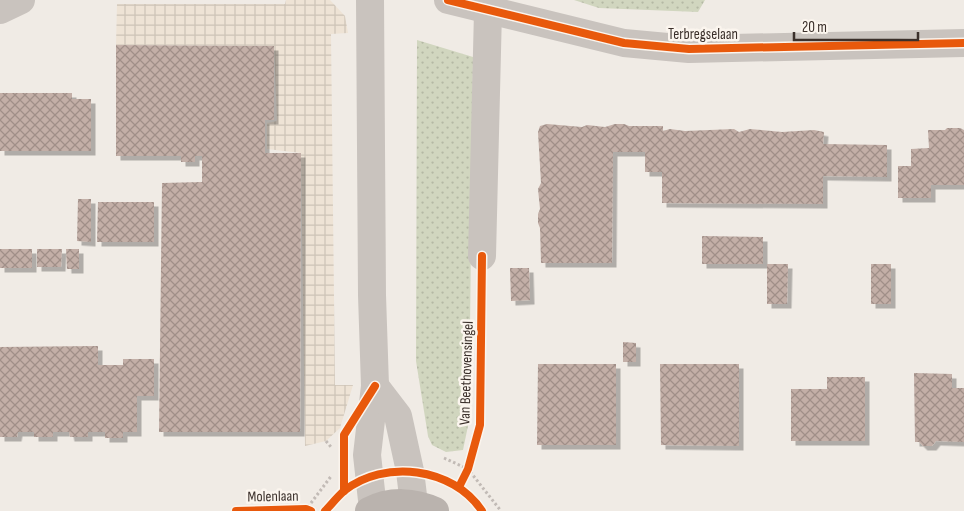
<svg xmlns="http://www.w3.org/2000/svg" width="964" height="511" font-family="'Sofia Sans Condensed',sans-serif">
<style>
.grass{fill:url(#grass-dots)}
.plaza{fill:url(#plaza-grid)}
.building{fill:url(#building-cross-hatch);filter:url(#shadow)}
.lines{fill:none;stroke-linecap:round;stroke-linejoin:round}
.path{stroke:#c2bbb6;stroke-width:3;stroke-dasharray:2.5 2.5;stroke-linecap:butt}
.minor{stroke:#c9c3be;stroke-width:28}
.secondary{stroke:#bab3ae;stroke-width:28}
.cycleway-casing{stroke:#fbf5ee;stroke-width:11}
.cycleway{stroke:#e8590c;stroke-width:8}
.labels{text-anchor:middle;stroke-width:5;stroke-linejoin:round;paint-order:stroke}
.street-label{font-size:15px;fill:#3b302b;stroke:#fbf5ee}
</style>
<defs>
<pattern id="grass-dots" width="8" height="8" patternUnits="userSpaceOnUse" patternTransform="scale(1.25)"><rect width="8" height="8" fill="#d1d6bf"/><path d="M2 2h.1M6 6h.1" fill="none" stroke="#b4b8a4" stroke-width="1.8" stroke-linecap="round"/></pattern>
<pattern id="plaza-grid" width="8" height="8" patternUnits="userSpaceOnUse" patternTransform="scale(1.25)"><rect width="8" height="8" fill="#eee3d5"/><path d="M0 4h8M4 0v8" fill="none" stroke="#cdc3b7"/></pattern>
<pattern id="building-cross-hatch" width="8" height="8" patternUnits="userSpaceOnUse" patternTransform="scale(1.25)"><rect width="8" height="8" fill="#c3afa7"/><path d="M0 0l8 8M0 8l8-8" fill="none" stroke="#a08f88"/></pattern>
<filter id="shadow"><feDropShadow dx="4.5" dy="4.5" stdDeviation="0" flood-color="#0004"/></filter>
</defs>
<rect width="100%" height="100%" fill="#f0ebe5"/>
<g class="grass">
<path d="M 574,0 L 705,0 L 698,12 L 599,8 Z"/>
<path d="M 417,40 L 473,57 L 469,421 L 463,450 L 446,452 L 432,445 L 428,436 L 416,361 Z"/>
</g>
<path class="plaza" d="M 286,0 L 330,0 L 345,16 L 348,33 L 331,34 L 335,385 L 353,385 L 340,428 L 326,441 L 305,446 L 301,153 L 267,149 L 267,123 L 277,121 L 274,46 L 116,45 L 117,4 L 285,4 Z"/>
<g class="building">
<path d="M 116,45 L 274,46 L 274,120 L 265,120 L 265,153 L 301,153 L 300,432 L 159,432 L 162,183 L 202,182 L 202,156 L 195,156 L 195,162 L 181,162 L 181,156 L 116,156 Z"/>
<path d="M 0,93 L 72,93 L 72,99 L 91,99 L 91,151 L 0,151 Z"/>
<path d="M 547,124 L 582,127 L 587,125 L 605,127 L 615,124 L 624,124 L 629,126 L 663,126 L 663,131 L 670,129 L 685,131 L 734,129 L 739,132 L 750,129 L 782,132 L 814,130 L 824,132 L 823,144 L 887,145 L 887,177 L 823,176 L 823,204 L 662,203 L 662,172 L 645,172 L 645,152 L 613,152 L 612,263 L 541,263 L 540,228 L 538,223 L 538,214 L 540,209 L 538,189 L 541,183 L 538,132 L 540,126 Z"/>
<path d="M 947,128 L 960,128 L 964,130 L 964,185 L 931,185 L 931,198 L 898,198 L 898,166 L 911,166 L 911,149 L 929,148 L 928,130 L 945,130 Z"/>
<path d="M 78,199 L 91,199 L 91,242 L 77,241 Z"/>
<path d="M 98,202 L 154,202 L 154,242 L 97,242 Z"/>
<path d="M 702,236 L 763,237 L 763,264 L 702,264 Z"/>
<rect x="0" y="249" width="32" height="19"/>
<path d="M 37,249 L 62,249 L 61,267 L 37,267 Z"/>
<path d="M 66,249 L 79,249 L 79,269 L 67,269 Z"/>
<path d="M 767,264 L 788,264 L 787,304 L 767,304 Z"/>
<rect x="871" y="264" width="20" height="40"/>
<path d="M 510,268 L 529,268 L 530,300 L 511,301 Z"/>
<path d="M 623,342 L 636,343 L 636,362 L 623,362 Z"/>
<path d="M 98,346 L 98,365 L 123,365 L 123,359 L 154,359 L 154,396 L 137,396 L 137,432 L 123,432 L 123,438 L 105,438 L 105,432 L 88,432 L 88,437 L 70,437 L 69,432 L 53,432 L 53,437 L 34,437 L 34,432 L 18,432 L 17,437 L 0,437 L 0,347 Z"/>
<path d="M 538,364 L 616,364 L 616,445 L 537,445 Z"/>
<path d="M 660,364 L 739,364 L 739,446 L 661,445 Z"/>
<path d="M 914,373 L 952,374 L 952,388 L 964,388 L 964,442 L 936,441 L 932,446 L 923,446 L 919,442 L 915,442 Z"/>
<path d="M 827,377 L 865,377 L 865,441 L 791,441 L 791,389 L 827,389 Z"/>
</g>
<g class="lines">
<g class="path">
<path d="M 326,441 L 331,447"/>
<path d="M 444,458 L 468,469 L 501,511"/>
<path d="M 305,511 L 332,475"/>
</g>
<g class="minor">
<path d="M 370,0 L 372,295 L 375,386 L 367,455 L 373,509"/>
<path d="M 448,0 L 624,43 L 689,49 L 964,43"/>
<path d="M 0,10 L 21,0"/>
<path d="M 482,256 L 488,11"/>
<path d="M 375,386 L 398,416 L 410,471 L 414,504"/>
</g>
<path class="secondary" d="M 369,511 C 390,500 414,501 435,511"/>
<defs>
<g id="cycleway">
<path d="M 448,0 L 624,43 L 689,49 L 964,43"/>
<path d="M 459,487 L 468,469 L 480,425 L 482,256"/>
<path d="M 344,491 L 344,435 L 375,386"/>
<path d="M 236,511 L 306,509 L 311,511"/>
<path d="M 325,511 C 331,505 337,497 344,491 C 384,459 453,467 482,511"/>
</g>
</defs>
<use href="#cycleway" class="cycleway-casing"/>
<use href="#cycleway" class="cycleway"/>
</g>
<g class="labels">
<g class="street-label">
<text x="703" y="39">Terbregselaan</text>
<text transform="translate(466 373) rotate(-88)" y="5">Van Beethovensingel</text>
<text transform="translate(273 496) rotate(-1)" y="5">Molenlaan</text>
</g>
</g>
<path d="M794 32v8h124v-8" fill="none" stroke="#3b302b" stroke-width="2.5"/>
<text x="802" y="32" font-size="15" fill="#3b302b" stroke="#fbf5ee" stroke-width="4" paint-order="stroke">20 m</text>
</svg>
